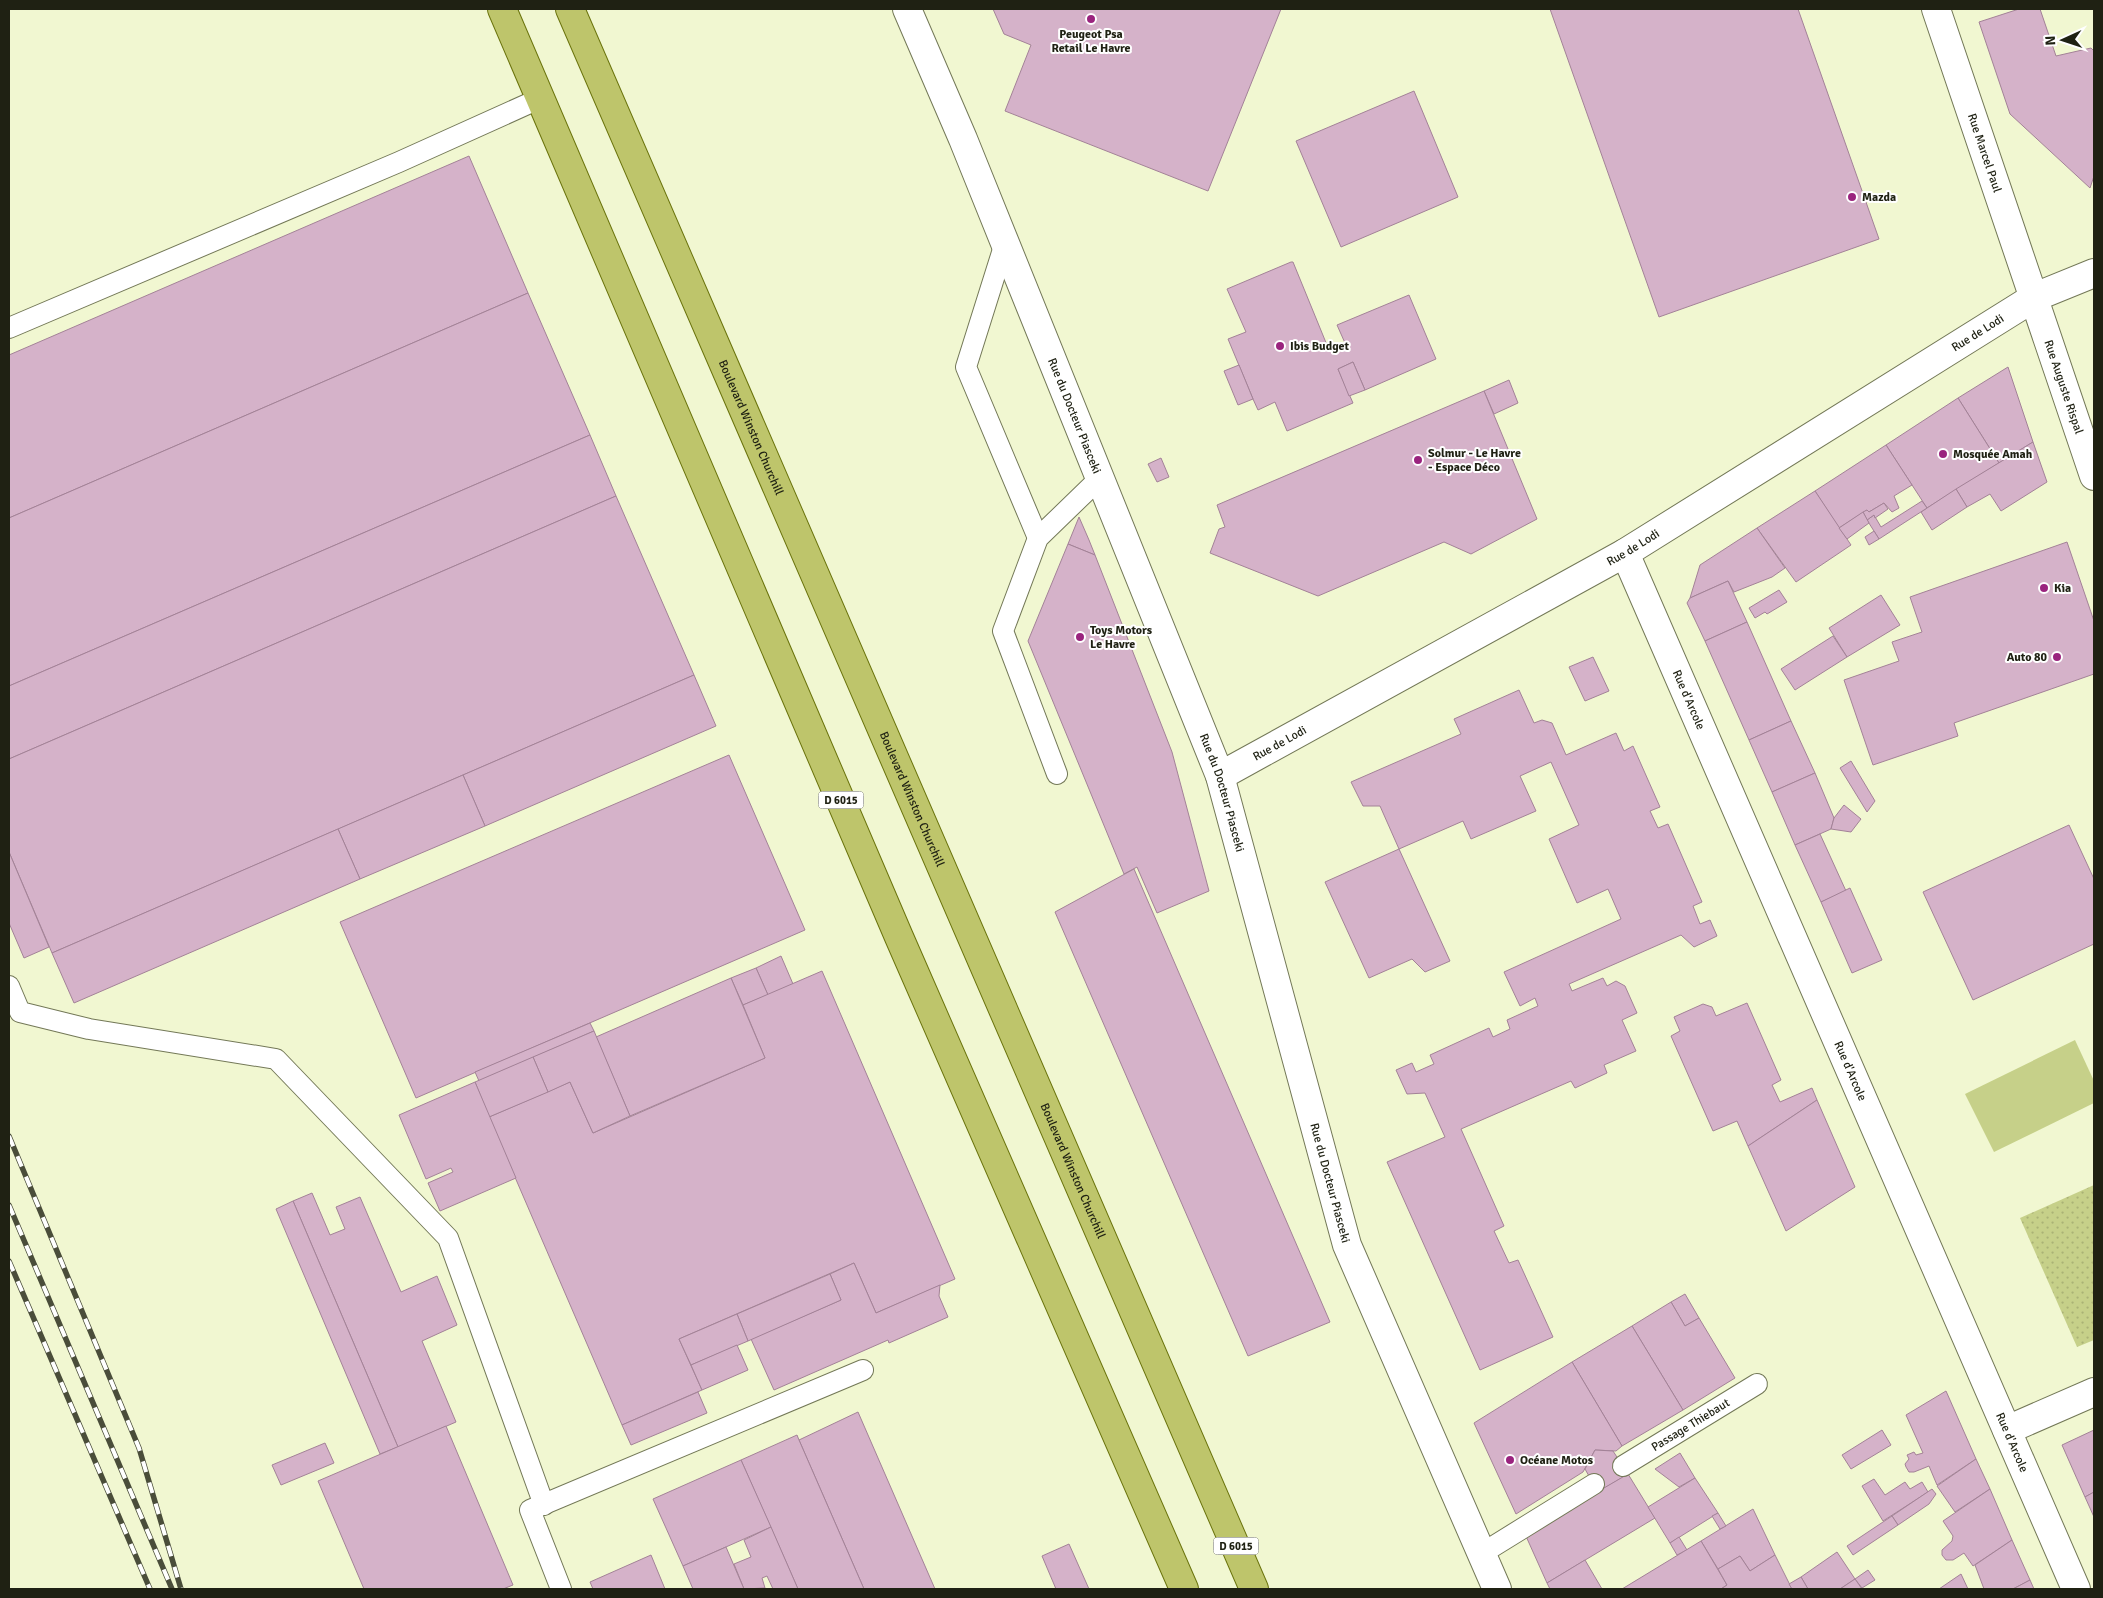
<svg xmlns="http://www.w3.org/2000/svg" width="2103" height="1598" font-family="Signika,sans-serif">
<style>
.grass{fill:url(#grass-dots)}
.garden{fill:#c6d089}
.building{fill:#d5b2c9;stroke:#a38297}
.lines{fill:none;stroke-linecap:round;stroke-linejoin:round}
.lane-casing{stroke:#737857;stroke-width:22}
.street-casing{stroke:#737857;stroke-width:30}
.primary-casing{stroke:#6a730c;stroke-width:30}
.lane{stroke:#fff;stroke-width:20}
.street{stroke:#fff;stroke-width:28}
.primary{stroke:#bec56b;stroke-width:28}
.rail-casing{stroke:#4a4d3a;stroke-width:5.5}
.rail{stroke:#fff;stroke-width:4;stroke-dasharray:11;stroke-linecap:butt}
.poi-dot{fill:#9a237e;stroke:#fff;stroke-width:2}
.labels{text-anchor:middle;stroke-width:4;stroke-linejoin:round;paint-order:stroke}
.shield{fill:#fff;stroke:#62645a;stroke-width:1}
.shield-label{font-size:11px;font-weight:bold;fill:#1f2113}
.poi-label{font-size:12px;font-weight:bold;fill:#1f2113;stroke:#fff;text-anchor:start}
.street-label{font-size:12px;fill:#1f2113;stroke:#fff}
</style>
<defs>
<pattern id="grass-dots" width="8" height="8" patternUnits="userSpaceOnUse" patternTransform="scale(1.25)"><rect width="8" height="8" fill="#c6d089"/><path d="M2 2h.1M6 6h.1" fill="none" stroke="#aab275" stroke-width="1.8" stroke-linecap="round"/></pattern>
</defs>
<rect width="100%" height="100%" fill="#f1f7d1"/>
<path class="grass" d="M 2094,1185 L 2094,1340 L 2077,1347 L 2020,1218 Z"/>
<path class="garden" d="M 2075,1040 L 2094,1081 L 2094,1103 L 1994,1152 L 1965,1094 Z"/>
<g class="building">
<path d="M 993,9 L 1281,9 L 1208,191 L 1005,111 L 1031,45 L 1004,34 Z"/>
<path d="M 1550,9 L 1798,9 L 1879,239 L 1659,317 Z"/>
<path d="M 2019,9 L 2040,9 L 2056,56 L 2091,48 L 2094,51 L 2094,176 L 2090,188 L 2010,114 L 1979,22 Z"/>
<path d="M 1414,91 L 1458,197 L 1341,247 L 1296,141 Z"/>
<path d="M 469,156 L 528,293 L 9,518 L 9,355 Z"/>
<path d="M 1291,262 L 1293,262 L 1329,350 L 1345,343 L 1337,325 L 1409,295 L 1436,359 L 1365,390 L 1353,362 L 1338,369 L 1353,403 L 1287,431 L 1275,402 L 1258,410 L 1253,399 L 1228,339 L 1246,332 L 1227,289 Z"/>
<path d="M 528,293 L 590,435 L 9,686 L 9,518 Z"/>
<path d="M 1353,362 L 1365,390 L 1349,396 L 1338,369 Z"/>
<path d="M 1239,365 L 1253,399 L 1238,405 L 1224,371 Z"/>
<path d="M 2008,367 L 2033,442 L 1999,463 L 1958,398 Z"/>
<path d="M 1509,380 L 1518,403 L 1494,414 L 1484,391 Z"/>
<path d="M 1484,391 L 1537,519 L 1471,554 L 1444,542 L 1318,596 L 1210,553 L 1219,529 L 1225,527 L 1217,505 Z"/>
<path d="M 1958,398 L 1999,463 L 1927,508 L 1886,445 Z"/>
<path d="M 590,435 L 616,496 L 9,759 L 9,686 Z"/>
<path d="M 2033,442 L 2047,482 L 2001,511 L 1990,494 L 1967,507 L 1956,489 Z"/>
<path d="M 1886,445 L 1912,485 L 1894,496 L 1899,508 L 1892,512 L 1884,503 L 1869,512 L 1867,510 L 1839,528 L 1815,491 Z"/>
<path d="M 1161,458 L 1169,477 L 1157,482 L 1148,464 Z"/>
<path d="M 1956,489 L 1967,507 L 1932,530 L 1921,512 Z"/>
<path d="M 1815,491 L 1851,545 L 1796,582 L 1757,528 Z"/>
<path d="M 616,496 L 694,675 L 52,953 L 9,852 L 9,759 Z"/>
<path d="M 1922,501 L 1927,508 L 1879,539 L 1867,520 L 1874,515 L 1881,527 Z"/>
<path d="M 1884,503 L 1888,509 L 1875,518 L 1874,515 L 1867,520 L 1863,512 L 1867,510 L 1869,512 Z"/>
<path d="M 1863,512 L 1869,523 L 1847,539 L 1839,528 Z"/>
<path d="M 1079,517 L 1089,540 L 1095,555 L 1068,544 Z"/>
<path d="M 1757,528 L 1785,568 L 1772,577 L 1734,592 L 1728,581 L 1690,598 L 1700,565 Z"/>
<path d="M 1874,531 L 1879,539 L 1869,545 L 1865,537 Z"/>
<path d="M 2067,542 L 2094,621 L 2094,674 L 1954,723 L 1958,736 L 1873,765 L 1844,680 L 1899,661 L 1892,642 L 1922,632 L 1910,597 Z"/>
<path d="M 1068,544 L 1095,555 L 1172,752 L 1209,891 L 1157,913 L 1137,867 L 1124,874 L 1028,641 Z"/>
<path d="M 1728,581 L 1747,622 L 1705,641 L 1687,603 L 1690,598 Z"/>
<path d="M 1779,590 L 1787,602 L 1767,614 L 1765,612 L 1755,618 L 1749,608 Z"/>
<path d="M 1881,595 L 1900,625 L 1847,657 L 1829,628 Z"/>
<path d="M 1747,622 L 1791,721 L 1749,740 L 1705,641 Z"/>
<path d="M 1833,636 L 1847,657 L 1795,690 L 1781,669 Z"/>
<path d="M 1593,657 L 1609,691 L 1585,701 L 1569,667 Z"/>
<path d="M 694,675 L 716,726 L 485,826 L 463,775 Z"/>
<path d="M 1519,690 L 1534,723 L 1542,720 L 1552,723 L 1566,755 L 1616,733 L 1624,751 L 1633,746 L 1660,807 L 1650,811 L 1658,828 L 1668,824 L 1702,902 L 1693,906 L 1700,924 L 1710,920 L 1717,936 L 1694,947 L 1681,935 L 1569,984 L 1572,991 L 1603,978 L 1607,986 L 1616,981 L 1625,986 L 1637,1013 L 1622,1020 L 1636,1051 L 1604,1065 L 1607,1073 L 1575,1088 L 1571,1081 L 1461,1129 L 1504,1226 L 1494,1231 L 1509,1263 L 1518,1260 L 1553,1337 L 1480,1370 L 1387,1162 L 1445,1137 L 1425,1093 L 1407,1094 L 1396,1070 L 1412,1063 L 1416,1072 L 1434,1064 L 1430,1055 L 1489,1028 L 1493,1037 L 1510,1029 L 1507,1020 L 1538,1006 L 1535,998 L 1520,1006 L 1504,972 L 1621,919 L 1608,889 L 1577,903 L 1549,839 L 1579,825 L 1551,762 L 1520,776 L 1536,811 L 1471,839 L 1463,821 L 1399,849 L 1380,806 L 1363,806 L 1351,782 L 1461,734 L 1454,719 Z"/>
<path d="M 1791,721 L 1815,773 L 1772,792 L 1749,740 Z"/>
<path d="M 729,755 L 805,930 L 416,1098 L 340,922 Z"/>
<path d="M 1851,761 L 1875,801 L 1867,812 L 1840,768 Z"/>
<path d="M 1815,773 L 1834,818 L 1831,829 L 1795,845 L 1772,792 Z"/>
<path d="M 463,775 L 485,826 L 360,879 L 338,829 Z"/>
<path d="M 1844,805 L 1861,819 L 1851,832 L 1831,829 L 1834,818 Z"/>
<path d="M 2069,825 L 2094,879 L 2094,944 L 1973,1000 L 1923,892 Z"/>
<path d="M 338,829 L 360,879 L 74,1003 L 52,953 Z"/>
<path d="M 1820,834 L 1846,891 L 1821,902 L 1795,845 Z"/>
<path d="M 1399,849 L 1450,961 L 1425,972 L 1412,959 L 1369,978 L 1325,882 Z"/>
<path d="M 9,852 L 49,947 L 24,958 L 9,923 Z"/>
<path d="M 1134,869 L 1330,1322 L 1248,1356 L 1055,912 Z"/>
<path d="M 1850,888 L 1882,960 L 1852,973 L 1821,902 Z"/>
<path d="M 781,956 L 793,984 L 768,995 L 756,968 Z"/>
<path d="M 756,968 L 768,995 L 743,1005 L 731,978 Z"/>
<path d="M 822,971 L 955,1279 L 876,1313 L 854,1263 L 679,1339 L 702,1390 L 622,1425 L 489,1117 L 570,1082 L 593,1133 L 765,1058 L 743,1005 Z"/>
<path d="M 731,978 L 765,1058 L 630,1116 L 596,1037 Z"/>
<path d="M 1747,1003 L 1781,1080 L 1772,1085 L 1780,1102 L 1812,1088 L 1817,1100 L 1748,1146 L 1737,1121 L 1713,1131 L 1671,1036 L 1680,1031 L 1674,1017 L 1703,1004 L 1712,1007 L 1716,1016 Z"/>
<path d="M 590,1023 L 594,1031 L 479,1081 L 475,1072 Z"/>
<path d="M 594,1031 L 630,1116 L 593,1133 L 570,1082 L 548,1092 L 533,1057 Z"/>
<path d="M 533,1057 L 548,1092 L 489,1117 L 475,1082 Z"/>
<path d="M 475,1082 L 516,1178 L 440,1211 L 428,1183 L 453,1172 L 451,1168 L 426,1179 L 399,1115 Z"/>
<path d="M 1817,1100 L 1855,1187 L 1786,1231 L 1748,1146 Z"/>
<path d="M 312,1193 L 330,1235 L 345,1229 L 336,1207 L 360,1197 L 401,1292 L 437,1276 L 457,1325 L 422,1341 L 456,1422 L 398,1447 L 293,1201 Z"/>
<path d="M 293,1201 L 398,1447 L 380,1454 L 276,1209 Z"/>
<path d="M 854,1263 L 876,1313 L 940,1285 L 939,1296 L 948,1317 L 889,1343 L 888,1340 L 774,1390 L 751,1339 L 841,1300 L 830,1274 Z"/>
<path d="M 830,1274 L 841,1300 L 748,1341 L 737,1314 Z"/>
<path d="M 1685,1294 L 1699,1318 L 1685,1326 L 1671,1302 Z"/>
<path d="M 1671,1302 L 1685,1326 L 1699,1318 L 1735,1378 L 1683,1410 L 1632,1326 Z"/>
<path d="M 737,1314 L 748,1341 L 691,1365 L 679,1339 Z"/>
<path d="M 1632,1326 L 1683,1410 L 1622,1446 L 1572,1362 Z"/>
<path d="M 737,1345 L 748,1370 L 702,1390 L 691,1365 Z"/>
<path d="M 1572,1362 L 1622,1446 L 1616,1451 L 1595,1450 L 1583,1472 L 1516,1514 L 1474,1423 Z"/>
<path d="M 1946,1391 L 1976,1459 L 1937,1485 L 1929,1466 L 1914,1472 L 1909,1472 L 1906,1467 L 1905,1464 L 1909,1459 L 1907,1455 L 1914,1452 L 1916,1455 L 1923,1453 L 1906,1415 Z"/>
<path d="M 698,1392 L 707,1413 L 631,1445 L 622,1425 Z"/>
<path d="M 858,1412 L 935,1589 L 864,1589 L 799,1440 Z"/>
<path d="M 446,1426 L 513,1585 L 503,1589 L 364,1589 L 318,1481 Z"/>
<path d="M 1882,1430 L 1891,1445 L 1851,1469 L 1842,1455 Z"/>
<path d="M 2094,1430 L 2094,1492 L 2085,1497 L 2062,1445 Z"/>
<path d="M 797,1435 L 799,1440 L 864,1589 L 798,1589 L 741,1460 Z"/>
<path d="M 325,1443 L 334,1463 L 281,1485 L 272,1465 Z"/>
<path d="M 1595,1450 L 1613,1451 L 1628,1474 L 1598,1492 L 1585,1469 Z"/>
<path d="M 1680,1453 L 1695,1478 L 1679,1487 L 1655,1469 Z"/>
<path d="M 1976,1459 L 1990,1489 L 1955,1512 L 1937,1486 Z"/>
<path d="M 741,1460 L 771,1527 L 683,1566 L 653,1499 Z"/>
<path d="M 1628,1474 L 1655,1518 L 1547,1583 L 1525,1534 Z"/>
<path d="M 1695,1478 L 1718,1513 L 1670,1543 L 1648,1507 Z"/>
<path d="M 1874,1479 L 1885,1495 L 1905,1482 L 1910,1489 L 1922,1482 L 1928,1492 L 1883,1521 L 1862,1486 Z"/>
<path d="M 1932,1489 L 1936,1494 L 1929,1504 L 1898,1525 L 1892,1516 Z"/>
<path d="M 1990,1489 L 2012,1540 L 1973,1566 L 1964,1553 L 1953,1560 L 1946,1560 L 1942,1555 L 1942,1550 L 1952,1541 L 1953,1536 L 1943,1521 Z"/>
<path d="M 2094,1492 L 2094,1517 L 2085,1497 Z"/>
<path d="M 1753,1509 L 1775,1555 L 1750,1571 L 1740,1556 L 1718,1569 L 1701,1541 Z"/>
<path d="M 1718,1513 L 1726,1526 L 1720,1529 L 1712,1516 Z"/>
<path d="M 1892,1516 L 1898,1525 L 1853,1555 L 1847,1546 Z"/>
<path d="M 771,1527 L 798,1589 L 773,1589 L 767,1576 L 762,1578 L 765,1588 L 744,1589 L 734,1564 L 751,1557 L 744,1540 Z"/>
<path d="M 1679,1537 L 1687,1550 L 1677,1555 L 1670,1543 Z"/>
<path d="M 2012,1540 L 2030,1580 L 2013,1589 L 1984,1589 L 1975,1565 Z"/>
<path d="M 1701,1541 L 1727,1585 L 1721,1589 L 1622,1589 Z"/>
<path d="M 1069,1544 L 1089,1589 L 1055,1589 L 1056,1589 L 1042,1556 Z"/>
<path d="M 726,1547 L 744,1589 L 693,1589 L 683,1566 Z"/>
<path d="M 1837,1552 L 1855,1579 L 1840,1589 L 1808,1589 L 1801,1577 Z"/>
<path d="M 651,1555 L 665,1589 L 593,1589 L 590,1582 Z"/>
<path d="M 1775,1555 L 1792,1589 L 1721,1589 L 1727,1585 L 1718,1569 L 1740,1556 L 1750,1571 Z"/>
<path d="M 1585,1560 L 1602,1589 L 1550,1589 L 1547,1583 Z"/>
<path d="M 1868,1570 L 1875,1580 L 1862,1588 L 1855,1579 Z"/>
<path d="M 1961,1574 L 1968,1589 L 1939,1589 Z"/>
<path d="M 1801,1577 L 1808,1589 L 1792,1589 L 1789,1584 Z"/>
<path d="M 1855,1579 L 1862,1589 L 1840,1589 Z"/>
<path d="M 2030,1580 L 2034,1589 L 2013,1589 Z"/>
</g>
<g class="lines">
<defs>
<g id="lane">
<path d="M 1005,243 L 966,367 L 1038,538"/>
<path d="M 9,328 L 399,162 L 541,98"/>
<path d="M 1057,774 L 1003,631 L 1038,538 L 1100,478"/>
<path d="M 9,986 L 20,1012 L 89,1029 L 276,1059 L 448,1238 L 544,1505"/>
<path id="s1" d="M 1623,1466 L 1757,1384"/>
<path d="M 1481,1554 L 1594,1484"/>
<path d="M 561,1589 L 530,1510 L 863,1370"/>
</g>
<g id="street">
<path id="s2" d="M 907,9 L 963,139 L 1220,776 L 1347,1245 L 1497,1589"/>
<path id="s3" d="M 1936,9 L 2094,476"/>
<path id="s4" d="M 1625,553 L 2076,1589"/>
<path id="s5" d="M 1220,776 L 1625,553 L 2035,297 L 2094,273"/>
<path d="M 2007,1430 L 2094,1392"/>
</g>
<g id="primary">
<path d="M 502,9 L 899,937 L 1184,1589"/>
<path id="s6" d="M 570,9 L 1254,1589"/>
</g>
</defs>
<use href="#lane" class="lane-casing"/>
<use href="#street" class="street-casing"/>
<use href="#primary" class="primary-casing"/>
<use href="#lane" class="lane"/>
<use href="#street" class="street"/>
<use href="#primary" class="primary"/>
<defs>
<g id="rail">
<path d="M 9,1136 L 139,1448 L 181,1589"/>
<path d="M 9,1205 L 172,1589"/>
<path d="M 9,1261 L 150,1589"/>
</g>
</defs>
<use href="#rail" class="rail-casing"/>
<use href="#rail" class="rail"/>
</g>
<g class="poi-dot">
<circle cx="1091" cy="19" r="5"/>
<circle cx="1852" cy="197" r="5"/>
<circle cx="1280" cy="346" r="5"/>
<circle cx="1943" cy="454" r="5"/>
<circle cx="1418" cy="460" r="5"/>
<circle cx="2044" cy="588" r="5"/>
<circle cx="1080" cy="637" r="5"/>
<circle cx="2057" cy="657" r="5"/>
<circle cx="1510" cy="1460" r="5"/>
</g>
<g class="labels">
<g class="shield">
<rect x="818.5" y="791.5" width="45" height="17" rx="4"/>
<rect x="1213.5" y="1537.5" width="45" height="17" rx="4"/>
</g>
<g class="shield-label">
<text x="841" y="804">D 6015</text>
<text x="1236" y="1550">D 6015</text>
</g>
<g class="poi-label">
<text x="1091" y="38" text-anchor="middle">Peugeot Psa<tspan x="1091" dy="14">Retail Le Havre</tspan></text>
<text x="1862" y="201">Mazda</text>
<text x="1290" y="350">Ibis Budget</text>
<text x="1428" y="457">Solmur - Le Havre<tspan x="1428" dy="14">- Espace Déco</tspan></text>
<text x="1953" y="458">Mosquée Amah</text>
<text x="2054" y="592">Kia</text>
<text x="1090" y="634">Toys Motors<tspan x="1090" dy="14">Le Havre</tspan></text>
<text x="2047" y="661" text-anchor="end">Auto 80</text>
<text x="1520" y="1464">Océane Motos</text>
</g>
<g class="street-label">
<text dy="4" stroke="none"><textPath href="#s3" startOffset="152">Rue Marcel Paul</textPath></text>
<text dy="4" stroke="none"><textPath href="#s5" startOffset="878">Rue de Lodi</textPath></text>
<text dy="4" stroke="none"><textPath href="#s3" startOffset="399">Rue Auguste Rispal</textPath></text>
<text dy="4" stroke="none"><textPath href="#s2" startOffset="440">Rue du Docteur Piasceki</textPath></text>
<text dy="4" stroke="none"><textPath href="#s6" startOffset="456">Boulevard Winston Churchill</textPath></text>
<text dy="4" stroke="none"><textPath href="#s5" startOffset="472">Rue de Lodi</textPath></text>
<text dy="4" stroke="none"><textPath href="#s4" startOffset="160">Rue d'Arcole</textPath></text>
<text dy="4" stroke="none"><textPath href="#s5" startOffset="68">Rue de Lodi</textPath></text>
<text dy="4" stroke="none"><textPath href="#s2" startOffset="845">Rue du Docteur Piasceki</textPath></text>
<text dy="4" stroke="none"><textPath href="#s6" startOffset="861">Boulevard Winston Churchill</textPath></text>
<text dy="4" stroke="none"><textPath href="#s4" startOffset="565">Rue d'Arcole</textPath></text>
<text dy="4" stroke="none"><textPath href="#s6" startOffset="1266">Boulevard Winston Churchill</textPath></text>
<text dy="4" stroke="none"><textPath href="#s2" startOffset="1250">Rue du Docteur Piasceki</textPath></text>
<text dy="4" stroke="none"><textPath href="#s1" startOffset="79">Passage Thiebaut</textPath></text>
<text dy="4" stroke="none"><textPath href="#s4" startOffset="970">Rue d'Arcole</textPath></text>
</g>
</g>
<rect width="2103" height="1598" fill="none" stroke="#1f2113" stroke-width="20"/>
<g transform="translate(2063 40) rotate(267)" stroke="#ffffff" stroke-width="4" paint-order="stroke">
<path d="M0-4L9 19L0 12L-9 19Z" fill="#1f2113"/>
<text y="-8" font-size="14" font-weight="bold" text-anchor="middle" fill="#1f2113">N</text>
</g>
</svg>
